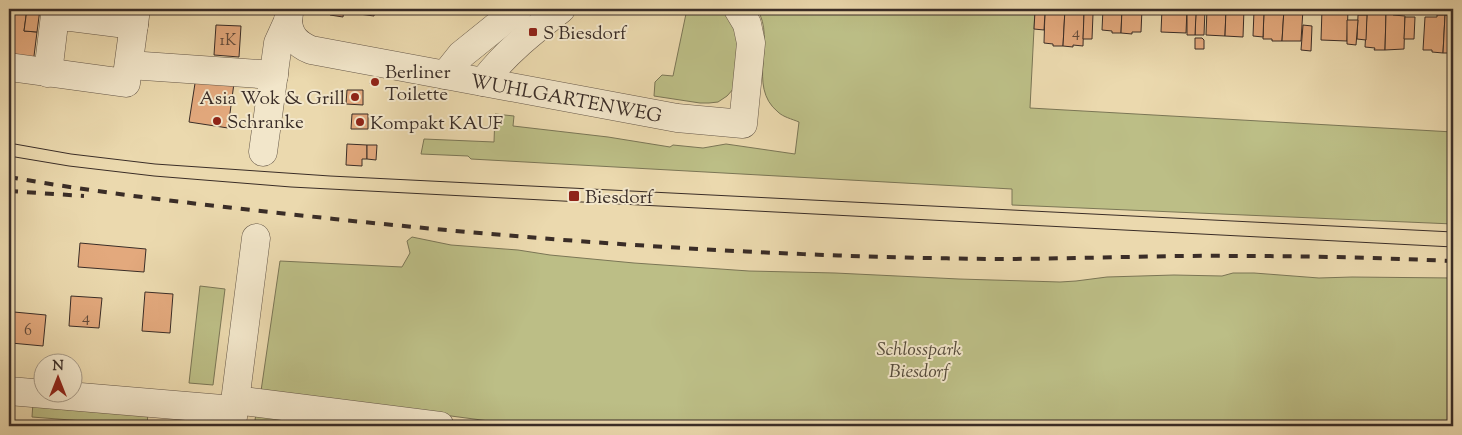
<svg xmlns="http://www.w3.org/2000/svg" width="1462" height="435" font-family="'Sorts Mill Goudy',serif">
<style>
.green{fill:#bcbe86;stroke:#7b7656}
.building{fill:#e3a97d;stroke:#3a2d27}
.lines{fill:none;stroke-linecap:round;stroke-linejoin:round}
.minor-casing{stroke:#665849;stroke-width:29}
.minor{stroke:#f2e6ca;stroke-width:28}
.tram{stroke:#3a2d27;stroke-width:1}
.rail{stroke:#3a2d27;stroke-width:4;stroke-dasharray:9 9;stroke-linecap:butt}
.poi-dot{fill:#8f2418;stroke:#f2e6ca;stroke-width:2}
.labels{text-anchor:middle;stroke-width:4;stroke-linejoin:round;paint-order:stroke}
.number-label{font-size:16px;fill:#644c3c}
.poi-label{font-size:19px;fill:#3a2d27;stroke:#f2e6ca;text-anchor:start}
.street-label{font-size:19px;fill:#3a2d27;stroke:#f2e6ca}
.park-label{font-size:19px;font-style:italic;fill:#544a3a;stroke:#f2e6ca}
</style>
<rect width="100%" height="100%" fill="#ebd9ae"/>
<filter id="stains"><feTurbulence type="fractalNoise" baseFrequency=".004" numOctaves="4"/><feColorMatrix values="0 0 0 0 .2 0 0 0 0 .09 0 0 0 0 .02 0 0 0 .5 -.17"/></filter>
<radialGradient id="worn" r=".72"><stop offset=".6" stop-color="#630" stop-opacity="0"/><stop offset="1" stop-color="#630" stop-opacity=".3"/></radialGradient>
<g class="green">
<path d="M 687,9 L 716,9 L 724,12 L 733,21 L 739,34 L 735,87 L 727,96 L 718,102 L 709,103 L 700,103 L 654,96 L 655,82 L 662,75 L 673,76 Z"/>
<path d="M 757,9 L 1035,9 L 1030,108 L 1453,132 L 1453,224 L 1012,205 L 1012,189 L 471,159 L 468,156 L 421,154 L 424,139 L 494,142 L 495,114 L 514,116 L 513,126 L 608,137 L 670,147 L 673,145 L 703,148 L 726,144 L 795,154 L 799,122 C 792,119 783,117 778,112 C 746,86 777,40 757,9 Z"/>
<path d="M 412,237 L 451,245 L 518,250 L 550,255 L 634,263 L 749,271 L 835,273 L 959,279 L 1060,282 L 1076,281 L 1107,277 L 1174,275 L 1222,276 L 1233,273 L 1254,273 L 1319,278 L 1352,277 L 1453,278 L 1453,426 L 527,426 L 261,391 L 280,261 L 402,267 L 410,253 L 407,241 Z"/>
<path d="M 200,286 L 225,289 L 213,385 L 189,383 Z"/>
<path d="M 33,402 L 148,412 L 147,426 L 32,417 Z"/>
<path d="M 256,414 L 296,419 L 320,426 L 254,426 Z"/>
</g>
<g class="building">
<path d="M 9,9 L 27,9 L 24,31 L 37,32 L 33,64 L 9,61 Z"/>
<path d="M 27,9 L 40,9 L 37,32 L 24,31 Z"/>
<path d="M 331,9 L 344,9 L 343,17 L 330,15 Z"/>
<path d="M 344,9 L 375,9 L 374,16 L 344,12 Z"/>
<path d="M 1057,9 L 1065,9 L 1063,46 L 1053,46 L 1053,44 L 1044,43 L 1045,10 L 1057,11 Z"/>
<path d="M 1065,9 L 1072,9 L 1072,12 L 1084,12 L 1083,46 L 1073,45 L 1073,47 L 1063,46 Z"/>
<path d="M 1103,9 L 1122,9 L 1121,33 L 1112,33 L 1112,31 L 1102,30 Z"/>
<path d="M 1122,9 L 1142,9 L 1141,32 L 1132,32 L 1132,34 L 1121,33 Z"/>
<path d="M 1162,9 L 1187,9 L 1186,33 L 1161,32 Z"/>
<path d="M 1196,9 L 1205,9 L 1204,35 L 1195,35 Z"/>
<path d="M 1207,9 L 1226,9 L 1225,36 L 1206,35 Z"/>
<path d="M 1226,9 L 1244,9 L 1243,37 L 1225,36 Z"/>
<path d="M 1264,9 L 1284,9 L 1282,41 L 1272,41 L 1272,39 L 1263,39 Z"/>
<path d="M 1284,9 L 1303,9 L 1301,41 L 1282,41 Z"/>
<path d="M 1322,9 L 1348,9 L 1347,41 L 1321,40 Z"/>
<path d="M 1035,11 L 1045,12 L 1044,30 L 1034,29 Z"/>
<path d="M 1254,11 L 1264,12 L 1263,37 L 1253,36 Z"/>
<path d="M 1379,12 L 1386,13 L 1385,50 L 1374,50 L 1375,48 L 1365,47 L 1367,14 L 1379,14 Z"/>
<path d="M 1187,13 L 1196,14 L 1195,35 L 1187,35 Z"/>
<path d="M 1386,13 L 1394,13 L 1393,15 L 1405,16 L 1404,49 L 1385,50 Z"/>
<path d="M 1084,14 L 1093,14 L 1092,39 L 1083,39 Z"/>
<path d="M 1358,15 L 1367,15 L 1366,40 L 1357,39 Z"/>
<path d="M 1437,15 L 1445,15 L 1443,53 L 1432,52 L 1432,50 L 1423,50 L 1425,17 L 1437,17 Z"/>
<path d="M 1445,15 L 1451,16 L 1451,18 L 1453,18 L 1452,53 L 1443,53 Z"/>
<path d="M 1405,17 L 1415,17 L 1414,39 L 1404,39 Z"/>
<path d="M 1347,20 L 1358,20 L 1356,45 L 1347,44 Z"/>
<path d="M 216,25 L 241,26 L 239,57 L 214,55 Z"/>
<path d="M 1303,25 L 1312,26 L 1311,51 L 1301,50 Z"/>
<path d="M 1195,38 L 1202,38 L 1204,40 L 1204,49 L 1195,49 Z"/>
<path d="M 196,77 L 234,83 L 228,128 L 189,122 Z"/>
<path d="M 371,79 L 379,81 L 378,86 L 370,84 Z"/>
<path d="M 347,90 L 363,90 L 363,105 L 346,104 Z"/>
<path d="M 352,114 L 368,114 L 368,129 L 351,129 Z"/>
<path d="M 347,144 L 367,145 L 367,159 L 362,159 L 362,166 L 346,165 Z"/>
<path d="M 367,145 L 377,145 L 376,160 L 367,159 Z"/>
<path d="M 80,243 L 146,249 L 144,272 L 78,267 Z"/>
<path d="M 145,292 L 173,294 L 170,333 L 142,331 Z"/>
<path d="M 71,296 L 102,298 L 99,328 L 69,326 Z"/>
<path d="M 14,312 L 46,315 L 43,346 L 11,343 Z"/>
</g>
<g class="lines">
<defs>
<g id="minor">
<path id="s1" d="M 288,21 C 289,36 297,44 311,50 L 677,118 L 743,124 L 751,43 L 747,24 L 738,9"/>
<path d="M 129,65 L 274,75"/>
<path d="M 9,67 L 126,83 L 136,9"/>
<path d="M 48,73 L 55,15 L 134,25"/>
<path d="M 445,75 L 461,55 L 518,9"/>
<path d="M 483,82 C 505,53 533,31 561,9"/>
<path d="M 263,152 L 278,43 L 288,21 L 289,13"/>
<path d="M 9,391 L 234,410"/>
<path d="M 235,400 L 440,426"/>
<path d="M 233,417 L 256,238"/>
</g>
</defs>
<use href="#minor" class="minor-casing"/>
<use href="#minor" class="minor"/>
<g class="tram">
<path d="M 9,143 L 71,154 L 155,164 L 330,176 L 1453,232"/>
<path d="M 9,156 L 69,166 L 154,176 L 291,187 L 1453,247"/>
</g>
<g class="rail">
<path d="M 9,177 C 116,196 225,207 334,219 C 553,242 774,257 995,259 C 1077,259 1160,255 1242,256 C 1312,256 1383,258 1453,261"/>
<path d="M 9,191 L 84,196"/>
</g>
</g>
<g class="poi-dot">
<rect x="528" y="27" width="10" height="10" rx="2.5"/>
<circle cx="375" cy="82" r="5"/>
<circle cx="355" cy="97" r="5"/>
<circle cx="217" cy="121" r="5"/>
<circle cx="360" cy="122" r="5"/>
<rect x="568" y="190" width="12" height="12" rx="2.5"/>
</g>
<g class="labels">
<g class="number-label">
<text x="1076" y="37">4</text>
<text x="228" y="45">1K</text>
<text x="86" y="322">4</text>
<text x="28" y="335">6</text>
</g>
<g class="poi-label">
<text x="543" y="39">S Biesdorf</text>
<text x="385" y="78">Berliner<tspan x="385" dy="22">Toilette</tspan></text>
<text x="345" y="104" text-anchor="end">Asia Wok &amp; Grill</text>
<text x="227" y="128">Schranke</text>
<text x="370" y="129">Kompakt KAUF</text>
<text x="585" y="203">Biesdorf</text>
</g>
<g class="street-label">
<text dy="7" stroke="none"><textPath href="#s1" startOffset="299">WUHLGARTENWEG</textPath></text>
</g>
<g class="park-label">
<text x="919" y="355">Schlosspark<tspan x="919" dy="22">Biesdorf</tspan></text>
</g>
</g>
<rect width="1462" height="435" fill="none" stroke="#ebd9ae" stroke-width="30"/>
<rect x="10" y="10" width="1442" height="415" fill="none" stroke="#3a2d27" stroke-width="2.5"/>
<rect x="15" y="15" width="1432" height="405" fill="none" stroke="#3a2d27"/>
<g transform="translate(58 378)"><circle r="24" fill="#f2e6ca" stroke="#a89c89"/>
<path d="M0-4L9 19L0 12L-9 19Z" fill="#8f2418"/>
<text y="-8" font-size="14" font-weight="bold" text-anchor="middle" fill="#3a2d27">N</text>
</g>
<rect width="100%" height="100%" filter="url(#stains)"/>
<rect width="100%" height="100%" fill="url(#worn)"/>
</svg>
